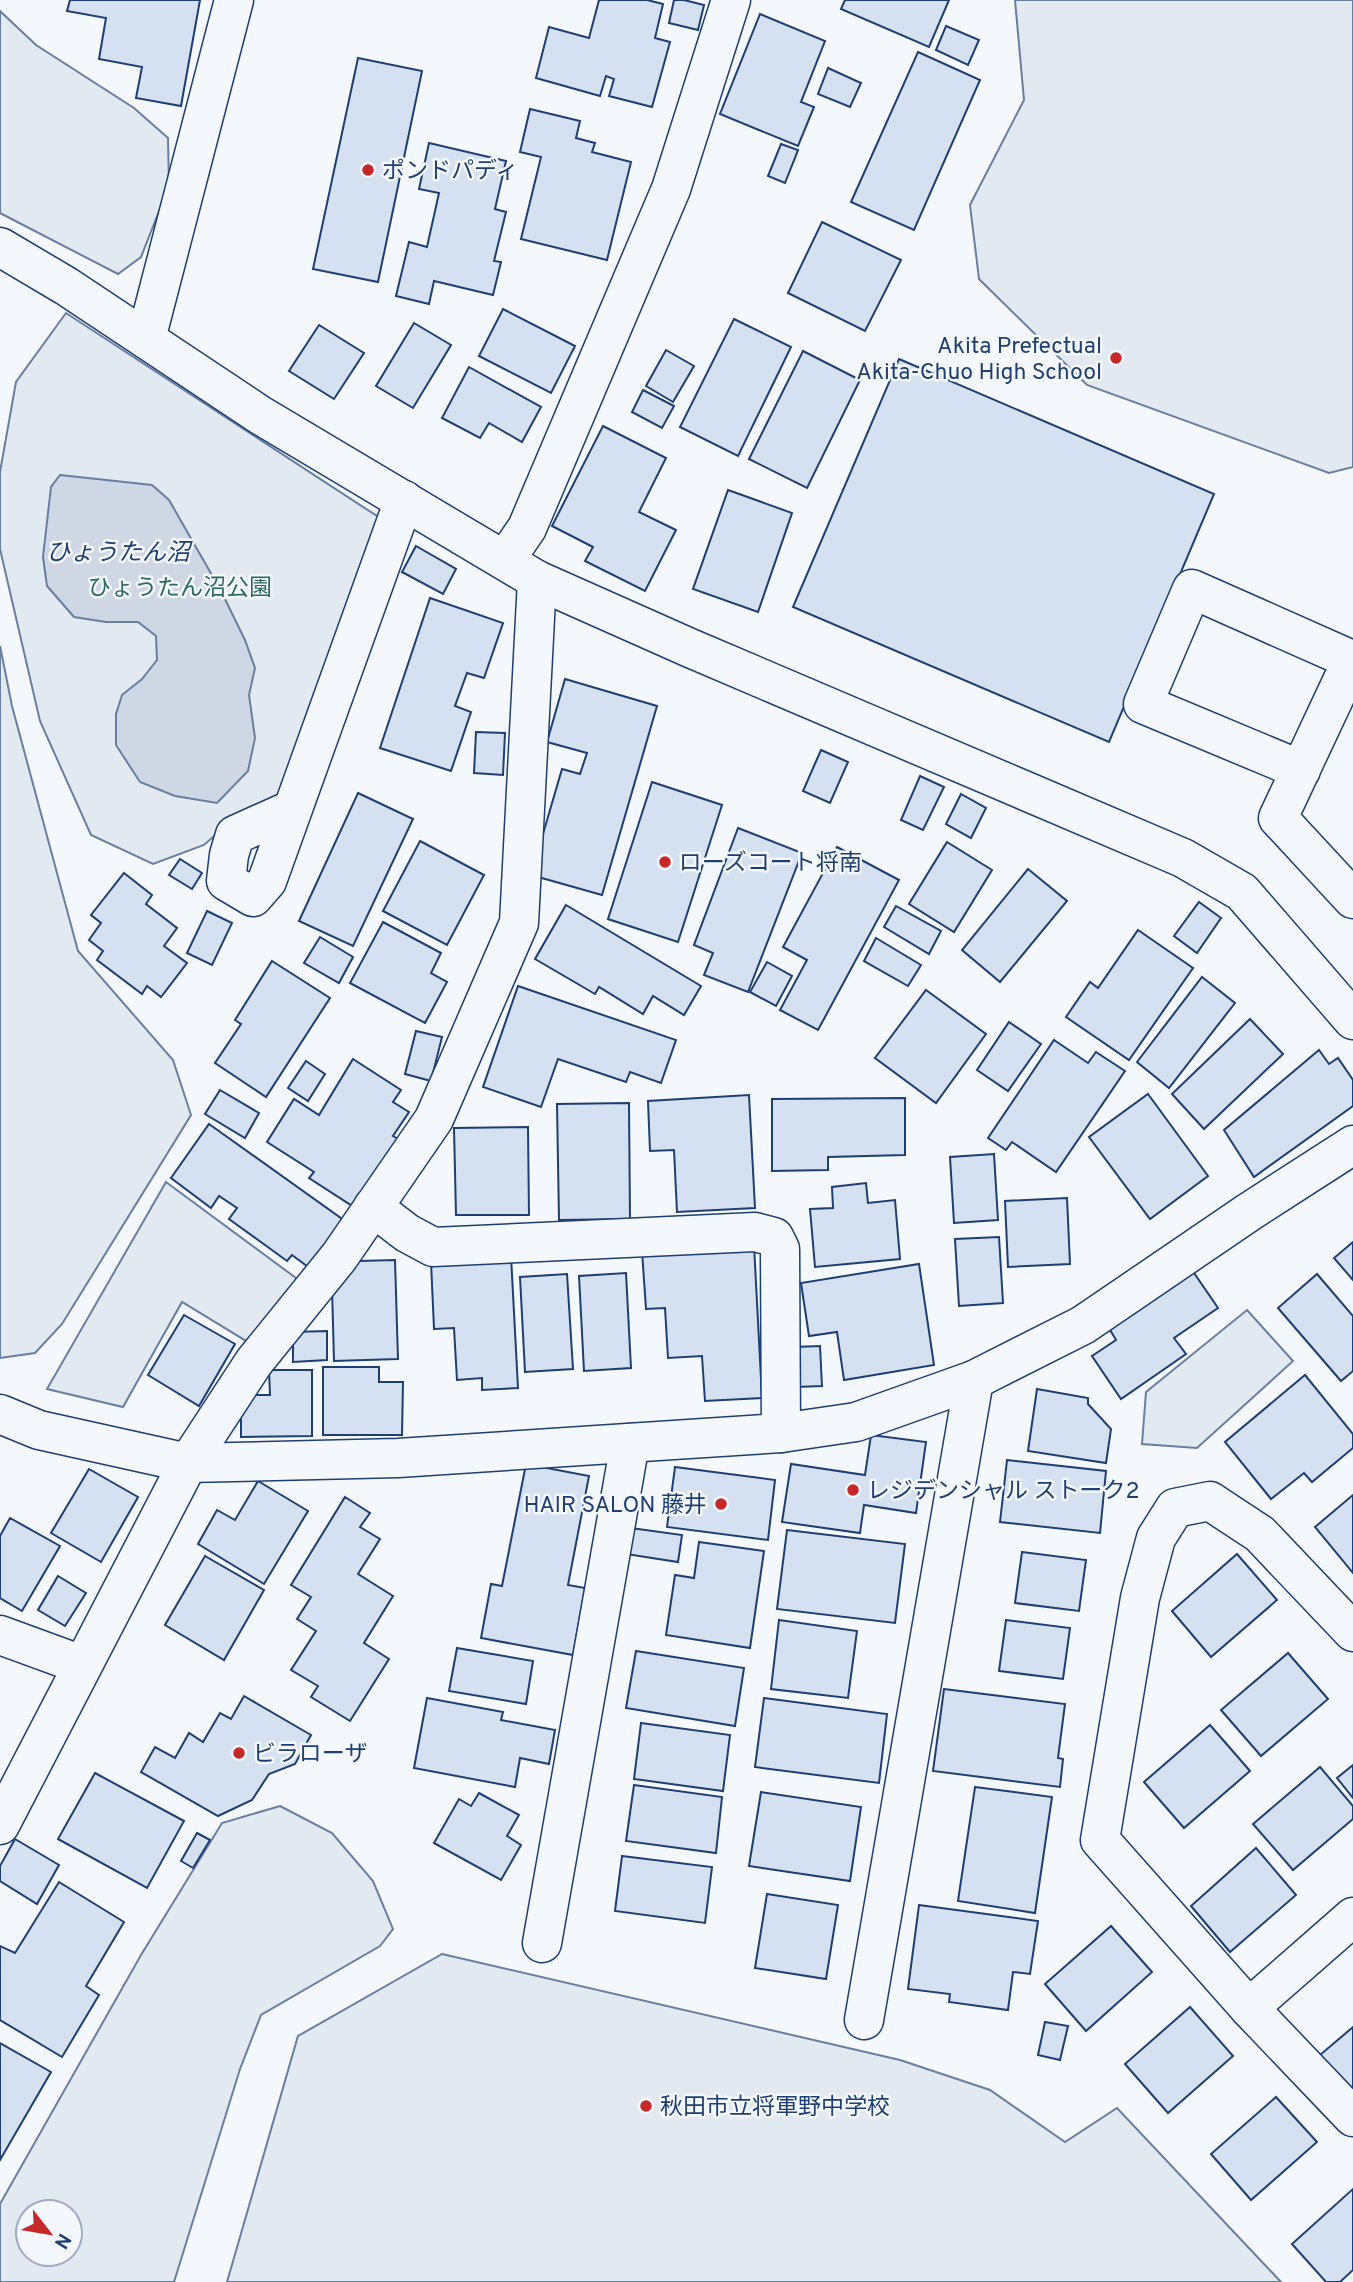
<svg xmlns="http://www.w3.org/2000/svg" width="1353" height="2282" font-family="Overpass,'Noto Sans JP',sans-serif">
<style>
.green{fill:#e3e9f0;stroke:#687fa3;stroke-width:2;fill-rule:evenodd}
.water{fill:#cfd7e4;stroke:#687fa3;stroke-width:2}
.building{fill:#d5e0f0;stroke:#1d3f73;stroke-width:2}
.lines{fill:none;stroke-linecap:round;stroke-linejoin:round}
.minor-casing{stroke:#1d3f73;stroke-width:41}
.minor{stroke:#f4f7fb;stroke-width:38}
.poi-dot{fill:#c62828;stroke:#f4f7fb;stroke-width:2.5}
.labels{text-anchor:middle;stroke-width:5;stroke-linejoin:round;paint-order:stroke}
.poi-label{font-size:23px;fill:#1d3f73;stroke:#f4f7fb;text-anchor:start}
.park-label{font-size:23px;fill:#2c6c60;stroke:#f4f7fb}
.water-label{font-size:24px;font-style:italic;fill:#1d3f73;stroke:#f4f7fb}
</style>
<rect width="100%" height="100%" fill="#f4f7fb"/>
<g class="green">
<path d="M 1015,0 L 1353,0 L 1353,467 L 1329,473 L 1087,385 L 979,279 L 970,205 L 1024,100 Z"/>
<path d="M 0,11 L 36,45 L 134,108 L 168,138 L 169,186 L 141,257 L 118,274 L 0,213 Z"/>
<path d="M 66,313 L 380,518 L 290,794 L 237,816 L 204,845 L 153,864 L 91,835 L 40,721 L 0,549 L 0,472 L 16,382 Z"/>
<path d="M 0,646 L 12,706 L 78,951 L 173,1060 L 191,1115 L 62,1324 L 35,1353 L 0,1358 Z"/>
<path d="M 166,1182 L 300,1281 L 256,1347 L 182,1302 L 123,1407 L 47,1389 Z"/>
<path d="M 1247,1310 L 1293,1361 L 1197,1448 L 1142,1444 L 1146,1392 Z"/>
<path d="M 280,1806 L 332,1833 L 373,1881 L 393,1929 L 380,1946 L 261,2015 L 240,2069 L 174,2282 L 0,2282 L 0,2204 L 141,1955 L 222,1823 ZM 28,2212 L 70,2212 L 70,2254 L 28,2254 Z"/>
<path d="M 442,1954 L 900,2060 L 990,2090 L 1065,2142 L 1117,2108 L 1281,2282 L 227,2282 L 298,2036 Z"/>
</g>
<path class="water" d="M 60,475 L 152,485 L 169,500 L 221,591 L 245,640 L 255,668 L 249,695 L 255,738 L 248,771 L 217,803 L 175,796 L 140,782 L 116,745 L 116,714 L 122,695 L 142,679 L 157,660 L 156,636 L 138,622 L 106,622 L 74,617 L 47,586 L 43,557 L 51,487 Z"/>
<g class="building">
<path d="M 70,0 L 200,0 L 181,106 L 136,98 L 142,67 L 99,59 L 106,18 L 67,11 Z"/>
<path d="M 599,0 L 647,0 L 663,4 L 655,38 L 670,42 L 652,107 L 609,96 L 614,79 L 606,76 L 600,96 L 536,78 L 549,27 L 589,38 Z"/>
<path d="M 674,0 L 684,0 L 704,5 L 698,30 L 669,23 Z"/>
<path d="M 845,0 L 949,0 L 929,47 L 841,9 Z"/>
<path d="M 760,14 L 825,41 L 801,102 L 814,107 L 798,146 L 720,114 Z"/>
<path d="M 946,26 L 979,40 L 968,65 L 936,50 Z"/>
<path d="M 918,52 L 980,80 L 914,230 L 851,202 Z"/>
<path d="M 358,58 L 422,71 L 378,282 L 313,269 Z"/>
<path d="M 828,68 L 861,83 L 850,107 L 818,94 Z"/>
<path d="M 530,109 L 580,121 L 576,138 L 595,143 L 592,152 L 631,162 L 607,260 L 521,239 L 541,157 L 520,152 Z"/>
<path d="M 429,143 L 506,161 L 495,209 L 506,212 L 494,261 L 501,262 L 493,295 L 434,281 L 429,304 L 396,296 L 409,242 L 427,247 L 439,193 L 419,189 Z"/>
<path d="M 781,144 L 798,150 L 785,183 L 768,176 Z"/>
<path d="M 822,222 L 901,260 L 865,331 L 788,293 Z"/>
<path d="M 503,309 L 575,346 L 551,393 L 479,356 Z"/>
<path d="M 734,319 L 791,347 L 738,456 L 680,427 Z"/>
<path d="M 414,323 L 451,345 L 413,408 L 376,386 Z"/>
<path d="M 319,325 L 364,353 L 334,399 L 289,371 Z"/>
<path d="M 666,350 L 694,366 L 673,402 L 646,386 Z"/>
<path d="M 803,351 L 860,380 L 807,488 L 749,459 Z"/>
<path d="M 899,359 L 1214,494 L 1109,742 L 793,607 Z"/>
<path d="M 469,367 L 541,407 L 522,442 L 489,423 L 480,438 L 442,418 Z"/>
<path d="M 643,390 L 674,406 L 662,428 L 632,412 Z"/>
<path d="M 603,426 L 666,458 L 639,512 L 676,530 L 645,591 L 585,561 L 593,547 L 552,526 Z"/>
<path d="M 728,490 L 792,513 L 758,612 L 693,589 Z"/>
<path d="M 416,546 L 456,569 L 443,594 L 402,572 Z"/>
<path d="M 430,598 L 503,623 L 484,678 L 467,673 L 455,706 L 471,712 L 451,771 L 380,748 Z"/>
<path d="M 565,679 L 657,706 L 602,895 L 531,875 L 562,769 L 580,774 L 587,753 L 547,742 Z"/>
<path d="M 476,732 L 505,733 L 503,775 L 474,773 Z"/>
<path d="M 821,750 L 848,762 L 830,803 L 803,791 Z"/>
<path d="M 920,776 L 944,787 L 923,830 L 901,820 Z"/>
<path d="M 652,782 L 722,805 L 678,942 L 608,919 Z"/>
<path d="M 358,793 L 413,819 L 353,946 L 299,921 Z"/>
<path d="M 961,794 L 986,808 L 971,838 L 946,824 Z"/>
<path d="M 738,828 L 802,853 L 748,992 L 704,975 L 713,953 L 694,945 Z"/>
<path d="M 420,841 L 484,875 L 447,945 L 383,911 Z"/>
<path d="M 947,842 L 992,870 L 954,932 L 909,904 Z"/>
<path d="M 837,847 L 899,880 L 818,1030 L 780,1010 L 807,960 L 783,947 Z"/>
<path d="M 180,859 L 202,873 L 192,889 L 169,875 Z"/>
<path d="M 1028,869 L 1067,901 L 1000,982 L 962,950 Z"/>
<path d="M 124,873 L 152,895 L 146,904 L 177,928 L 164,946 L 187,963 L 161,997 L 147,986 L 142,994 L 97,960 L 103,951 L 89,940 L 101,923 L 91,915 Z"/>
<path d="M 1199,902 L 1221,918 L 1197,953 L 1174,936 Z"/>
<path d="M 566,905 L 701,986 L 684,1015 L 653,996 L 643,1014 L 599,987 L 595,994 L 535,959 Z"/>
<path d="M 896,906 L 941,931 L 929,954 L 884,927 Z"/>
<path d="M 207,911 L 232,923 L 212,965 L 187,953 Z"/>
<path d="M 383,922 L 441,953 L 431,973 L 447,982 L 425,1023 L 350,983 Z"/>
<path d="M 1138,930 L 1193,968 L 1129,1060 L 1066,1017 L 1090,982 L 1098,988 Z"/>
<path d="M 320,937 L 353,957 L 339,983 L 304,963 Z"/>
<path d="M 876,938 L 921,965 L 908,986 L 864,961 Z"/>
<path d="M 272,961 L 330,998 L 266,1097 L 215,1063 L 241,1024 L 235,1020 Z"/>
<path d="M 767,962 L 792,976 L 776,1006 L 750,992 Z"/>
<path d="M 1202,977 L 1235,1003 L 1169,1088 L 1137,1062 Z"/>
<path d="M 518,986 L 676,1040 L 661,1083 L 630,1072 L 626,1082 L 558,1059 L 541,1107 L 483,1087 Z"/>
<path d="M 926,990 L 986,1034 L 936,1103 L 875,1058 Z"/>
<path d="M 1250,1019 L 1283,1054 L 1204,1129 L 1172,1094 Z"/>
<path d="M 1009,1022 L 1041,1044 L 1008,1091 L 977,1070 Z"/>
<path d="M 416,1031 L 442,1037 L 431,1081 L 405,1074 Z"/>
<path d="M 1054,1040 L 1088,1063 L 1096,1052 L 1125,1071 L 1056,1172 L 1012,1142 L 1006,1150 L 988,1138 Z"/>
<path d="M 1319,1050 L 1329,1064 L 1338,1058 L 1353,1080 L 1353,1106 L 1254,1177 L 1224,1130 Z"/>
<path d="M 353,1059 L 401,1090 L 393,1102 L 409,1112 L 393,1136 L 400,1140 L 357,1209 L 309,1178 L 314,1172 L 267,1142 L 294,1099 L 319,1115 Z"/>
<path d="M 306,1061 L 325,1074 L 308,1101 L 288,1088 Z"/>
<path d="M 220,1090 L 259,1113 L 245,1138 L 205,1114 Z"/>
<path d="M 1148,1094 L 1208,1176 L 1150,1219 L 1089,1137 Z"/>
<path d="M 749,1095 L 755,1208 L 677,1212 L 674,1150 L 650,1151 L 648,1101 Z"/>
<path d="M 905,1098 L 905,1155 L 828,1157 L 828,1170 L 772,1171 L 772,1099 Z"/>
<path d="M 629,1103 L 630,1219 L 559,1220 L 557,1104 Z"/>
<path d="M 209,1124 L 345,1221 L 311,1269 L 292,1255 L 287,1261 L 229,1219 L 237,1208 L 219,1196 L 211,1208 L 171,1178 Z"/>
<path d="M 528,1127 L 529,1215 L 456,1215 L 454,1128 Z"/>
<path d="M 994,1154 L 998,1220 L 954,1223 L 950,1157 Z"/>
<path d="M 866,1183 L 868,1203 L 895,1200 L 900,1259 L 815,1267 L 810,1209 L 833,1208 L 832,1187 Z"/>
<path d="M 1067,1198 L 1070,1264 L 1008,1267 L 1005,1201 Z"/>
<path d="M 999,1237 L 1003,1303 L 959,1306 L 955,1239 Z"/>
<path d="M 1353,1242 L 1353,1280 L 1334,1258 Z"/>
<path d="M 754,1245 L 762,1398 L 705,1401 L 702,1356 L 668,1358 L 665,1308 L 646,1309 L 642,1251 Z"/>
<path d="M 511,1256 L 518,1388 L 482,1390 L 482,1378 L 457,1380 L 454,1328 L 434,1329 L 431,1262 Z"/>
<path d="M 395,1260 L 398,1359 L 334,1361 L 332,1288 L 359,1261 Z"/>
<path d="M 919,1264 L 934,1365 L 844,1380 L 837,1332 L 809,1336 L 801,1283 Z"/>
<path d="M 1192,1270 L 1218,1308 L 1174,1338 L 1186,1354 L 1121,1399 L 1092,1356 L 1116,1340 L 1109,1328 Z"/>
<path d="M 626,1273 L 631,1368 L 584,1371 L 579,1276 Z"/>
<path d="M 567,1274 L 573,1369 L 525,1372 L 520,1277 Z"/>
<path d="M 1317,1274 L 1353,1316 L 1353,1371 L 1341,1381 L 1278,1308 Z"/>
<path d="M 184,1315 L 235,1344 L 199,1406 L 148,1375 Z"/>
<path d="M 327,1331 L 327,1360 L 293,1362 L 293,1332 Z"/>
<path d="M 820,1346 L 822,1386 L 796,1387 L 794,1347 Z"/>
<path d="M 323,1367 L 379,1367 L 379,1382 L 403,1382 L 402,1435 L 323,1435 Z"/>
<path d="M 269,1370 L 312,1370 L 312,1436 L 241,1437 L 241,1395 L 270,1395 Z"/>
<path d="M 1305,1375 L 1353,1434 L 1353,1448 L 1312,1482 L 1304,1473 L 1271,1499 L 1225,1442 Z"/>
<path d="M 1037,1389 L 1088,1398 L 1088,1404 L 1111,1429 L 1106,1463 L 1028,1451 Z"/>
<path d="M 871,1435 L 926,1442 L 916,1513 L 864,1505 L 860,1533 L 782,1522 L 791,1464 L 865,1475 Z"/>
<path d="M 1007,1460 L 1106,1471 L 1100,1533 L 1000,1522 Z"/>
<path d="M 526,1464 L 589,1476 L 568,1585 L 585,1588 L 573,1655 L 481,1638 L 491,1584 L 502,1586 Z"/>
<path d="M 675,1467 L 775,1480 L 768,1540 L 667,1527 Z"/>
<path d="M 89,1469 L 138,1497 L 101,1562 L 51,1533 Z"/>
<path d="M 258,1481 L 308,1511 L 264,1584 L 198,1544 L 217,1510 L 235,1520 Z"/>
<path d="M 1353,1495 L 1353,1573 L 1315,1527 Z"/>
<path d="M 345,1497 L 370,1513 L 360,1527 L 380,1539 L 358,1574 L 393,1596 L 364,1643 L 389,1659 L 350,1721 L 311,1697 L 318,1686 L 291,1670 L 316,1631 L 297,1619 L 311,1597 L 291,1585 Z"/>
<path d="M 10,1518 L 60,1546 L 22,1611 L 0,1598 L 0,1536 Z"/>
<path d="M 631,1528 L 682,1535 L 678,1562 L 626,1554 Z"/>
<path d="M 787,1530 L 905,1544 L 895,1623 L 777,1609 Z"/>
<path d="M 699,1542 L 764,1551 L 750,1648 L 666,1635 L 675,1575 L 694,1578 Z"/>
<path d="M 1022,1552 L 1086,1560 L 1079,1611 L 1015,1603 Z"/>
<path d="M 1237,1554 L 1277,1600 L 1211,1657 L 1172,1611 Z"/>
<path d="M 205,1556 L 264,1590 L 224,1660 L 165,1625 Z"/>
<path d="M 58,1576 L 86,1593 L 65,1626 L 38,1610 Z"/>
<path d="M 779,1620 L 857,1631 L 848,1698 L 771,1689 Z"/>
<path d="M 1006,1620 L 1070,1628 L 1063,1679 L 999,1671 Z"/>
<path d="M 457,1648 L 533,1661 L 526,1704 L 449,1691 Z"/>
<path d="M 636,1651 L 744,1668 L 735,1726 L 626,1708 Z"/>
<path d="M 1288,1653 L 1328,1699 L 1261,1756 L 1221,1710 Z"/>
<path d="M 944,1689 L 1065,1704 L 1058,1758 L 1063,1759 L 1060,1787 L 933,1771 Z"/>
<path d="M 244,1696 L 311,1735 L 295,1764 L 269,1774 L 252,1800 L 218,1816 L 141,1772 L 155,1747 L 175,1758 L 189,1733 L 203,1742 L 220,1713 L 231,1719 Z"/>
<path d="M 427,1698 L 503,1712 L 501,1720 L 555,1730 L 549,1764 L 520,1758 L 515,1787 L 414,1768 Z"/>
<path d="M 764,1698 L 887,1714 L 879,1783 L 755,1767 Z"/>
<path d="M 641,1723 L 730,1735 L 723,1791 L 634,1779 Z"/>
<path d="M 1210,1725 L 1250,1771 L 1184,1828 L 1144,1782 Z"/>
<path d="M 1353,1765 L 1353,1798 L 1337,1778 Z"/>
<path d="M 1320,1767 L 1353,1806 L 1353,1819 L 1293,1870 L 1253,1824 Z"/>
<path d="M 95,1773 L 184,1821 L 147,1888 L 58,1839 Z"/>
<path d="M 634,1785 L 722,1797 L 716,1853 L 626,1841 Z"/>
<path d="M 975,1787 L 1052,1797 L 1035,1913 L 958,1901 Z"/>
<path d="M 761,1792 L 861,1807 L 850,1881 L 749,1866 Z"/>
<path d="M 479,1793 L 519,1815 L 507,1836 L 521,1845 L 501,1880 L 434,1843 L 459,1799 L 471,1806 Z"/>
<path d="M 197,1833 L 210,1840 L 193,1868 L 181,1861 Z"/>
<path d="M 15,1839 L 59,1865 L 37,1904 L 0,1881 L 0,1866 Z"/>
<path d="M 1256,1848 L 1296,1895 L 1230,1952 L 1191,1906 Z"/>
<path d="M 622,1856 L 712,1867 L 705,1923 L 615,1911 Z"/>
<path d="M 59,1882 L 124,1922 L 86,1986 L 99,1995 L 62,2057 L 0,2020 L 0,1946 L 15,1953 Z"/>
<path d="M 767,1894 L 838,1905 L 826,1979 L 755,1968 Z"/>
<path d="M 919,1905 L 1038,1921 L 1030,1974 L 1013,1972 L 1008,2010 L 949,2002 L 950,1994 L 908,1989 Z"/>
<path d="M 1111,1926 L 1152,1972 L 1086,2031 L 1045,1984 Z"/>
<path d="M 1190,2007 L 1233,2056 L 1168,2113 L 1125,2064 Z"/>
<path d="M 1045,2022 L 1068,2026 L 1060,2060 L 1038,2055 Z"/>
<path d="M 1353,2027 L 1353,2094 L 1320,2055 Z"/>
<path d="M 0,2043 L 51,2072 L 0,2160 Z"/>
<path d="M 1276,2097 L 1317,2142 L 1251,2200 L 1211,2154 Z"/>
<path d="M 1353,2189 L 1353,2270 L 1340,2282 L 1326,2282 L 1292,2244 Z"/>
</g>
<g class="lines">
<defs>
<g id="minor">
<path d="M 0,247 L 66,286 L 260,415 L 537,580 L 690,648 L 1183,858 L 1242,892 L 1353,1020"/>
<path d="M 146,339 L 234,0"/>
<path d="M 505,560 L 527,528 L 671,189 L 731,0"/>
<path d="M 1301,770 L 1143,704 L 1192,589 L 1352,660 L 1278,818 L 1353,899"/>
<path d="M 293,809 L 235,835 L 229,855 L 226,881 L 253,897 L 267,881 L 404,500"/>
<path d="M 373,1207 L 407,1233 L 433,1247 L 755,1232 L 774,1237 L 780,1249 L 781,1433"/>
<path d="M 0,1414 L 39,1430 L 188,1463 L 398,1458 L 781,1433 L 856,1422 L 974,1380 L 1083,1325 L 1249,1212 L 1353,1145"/>
<path d="M 1353,1632 L 1260,1534 L 1210,1501 L 1175,1508 L 1156,1538 L 1140,1598 L 1100,1840 L 1249,2008 L 1353,2117"/>
<path d="M 0,1635 L 82,1665"/>
<path d="M 0,1825 L 188,1463 L 254,1362 L 339,1257 L 434,1119 L 519,923 L 537,580"/>
<path d="M 542,1943 L 630,1443"/>
<path d="M 1249,2008 L 1353,1917"/>
<path d="M 864,2020 L 974,1380"/>
</g>
</defs>
<use href="#minor" class="minor-casing"/>
<use href="#minor" class="minor"/>
</g>
<g class="poi-dot">
<circle cx="368" cy="170" r="7"/>
<circle cx="1116" cy="358" r="7"/>
<circle cx="665" cy="862" r="7"/>
<circle cx="853" cy="1490" r="7"/>
<circle cx="721" cy="1504" r="7"/>
<circle cx="239" cy="1753" r="7"/>
<circle cx="646" cy="2106" r="7"/>
</g>
<g class="labels">
<g class="poi-label">
<text x="382" y="178">ポンドパディ</text>
<text x="1102" y="353" text-anchor="end">Akita Prefectual<tspan x="1102" dy="26">Akita-Chuo High School</tspan></text>
<text x="679" y="870">ローズコート将南</text>
<text x="867" y="1498">レジデンシャル ストーク2</text>
<text x="707" y="1512" text-anchor="end">HAIR SALON 藤井</text>
<text x="253" y="1761">ビラローザ</text>
<text x="660" y="2114">秋田市立将軍野中学校</text>
</g>
<g class="park-label">
<text x="180" y="595">ひょうたん沼公園</text>
</g>
<g class="water-label">
<text x="118" y="560">ひょうたん沼</text>
</g>
</g>
<g transform="translate(49 2233) rotate(121)"><circle r="33" fill="#f4f7fb" stroke="#9eadc5" stroke-width="2"/>
<path d="M0-5L12 26L0 18L-12 26Z" fill="#c62828"/>
<text y="-10" font-size="19" font-weight="bold" text-anchor="middle" fill="#1d3f73">N</text>
</g>
</svg>
